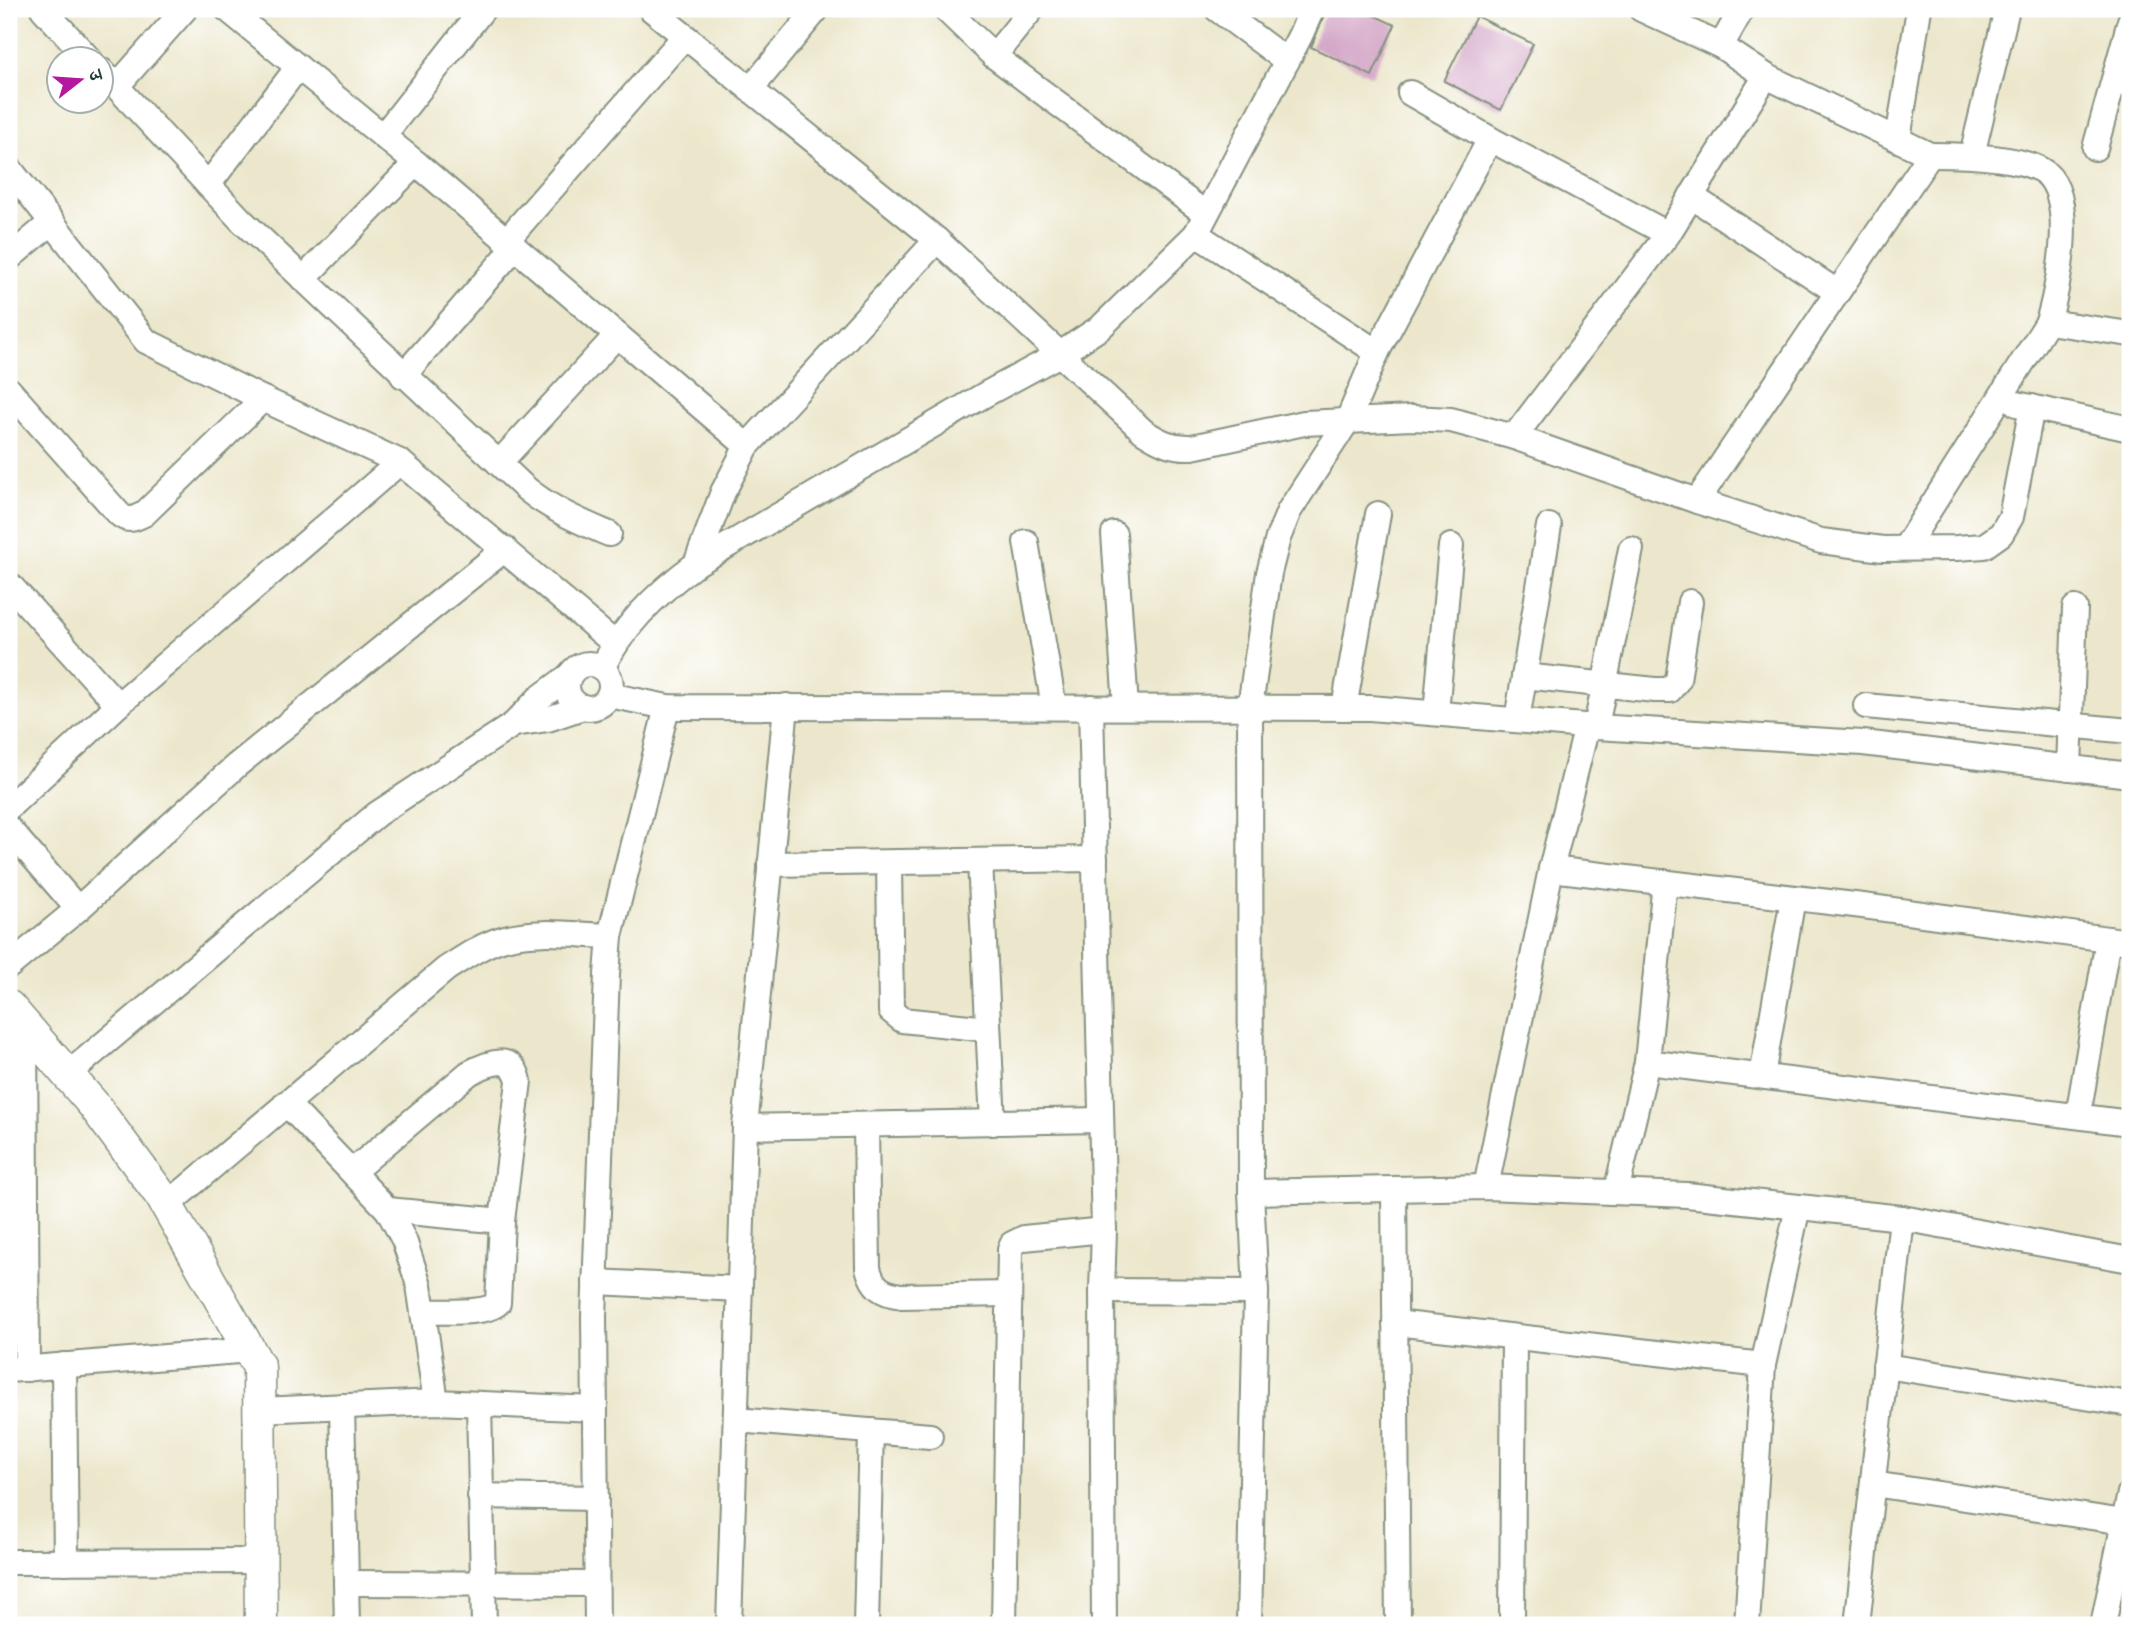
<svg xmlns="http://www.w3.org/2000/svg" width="2139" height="1634" font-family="'IM FELL Double Pica','Noto Serif Devanagari',serif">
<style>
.building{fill:#d3a5c6}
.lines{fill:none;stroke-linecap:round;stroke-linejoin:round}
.minor-casing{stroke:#869280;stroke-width:28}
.major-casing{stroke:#869280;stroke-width:35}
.minor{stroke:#fff;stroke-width:24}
.major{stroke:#fff;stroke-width:32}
</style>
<rect width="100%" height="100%" fill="#fff"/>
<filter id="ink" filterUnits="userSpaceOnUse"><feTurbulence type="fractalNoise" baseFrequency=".0143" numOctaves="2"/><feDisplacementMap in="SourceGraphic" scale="14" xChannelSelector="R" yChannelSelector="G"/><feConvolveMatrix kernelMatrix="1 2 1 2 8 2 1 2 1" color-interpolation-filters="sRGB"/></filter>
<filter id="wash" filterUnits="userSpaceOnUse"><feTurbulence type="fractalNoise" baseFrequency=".00686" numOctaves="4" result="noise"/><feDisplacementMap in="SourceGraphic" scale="28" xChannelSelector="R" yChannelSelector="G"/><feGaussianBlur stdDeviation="1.57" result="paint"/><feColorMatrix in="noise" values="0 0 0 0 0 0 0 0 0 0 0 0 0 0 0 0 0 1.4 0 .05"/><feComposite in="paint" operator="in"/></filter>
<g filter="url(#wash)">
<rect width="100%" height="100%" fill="#ece7cc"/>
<g id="blocks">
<g class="building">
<path d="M 1327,9 L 1360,9 L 1395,25 L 1372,76 L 1311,47 Z"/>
<path d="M 1476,16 L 1533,44 L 1501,110 L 1444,81 Z"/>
</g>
</g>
</g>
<g filter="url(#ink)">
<use href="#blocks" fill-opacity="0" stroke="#869280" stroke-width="2"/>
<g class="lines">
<defs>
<g id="minor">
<path d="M 43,9 L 90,60"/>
<path d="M 227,9 L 416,163 L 747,446"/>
<path d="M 651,9 L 937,240 L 1143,431 C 1160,442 1172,448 1192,447 L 1304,423 L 1412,418 L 1451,420 L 1514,437 L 1697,501 L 1821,541 L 1883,549 L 1956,548 L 1984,546 L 2001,534 L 2011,517 L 2032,407"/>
<path d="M 945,9 L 994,56"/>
<path d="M 1032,9 L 994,56 L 1206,214"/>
<path d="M 1217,9 L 1287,61"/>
<path d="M 1641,9 L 1721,46 L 1766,76 L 1930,155 L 1697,501"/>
<path d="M 1721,46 L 1742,9"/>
<path d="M 102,71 L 241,220 L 524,487 C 550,509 579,521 609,534"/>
<path d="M 116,87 L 185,9"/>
<path d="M 750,90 L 817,9"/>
<path d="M 1410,93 L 1490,139 L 1668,234"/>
<path d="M 383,136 L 483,9"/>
<path d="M 1898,139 L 1919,9"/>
<path d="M 2095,148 L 2130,21"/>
<path d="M 1972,155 L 2007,9"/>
<path d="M 9,168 L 146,341 L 263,399 L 400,462 L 614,643"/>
<path d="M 208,185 L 298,67"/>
<path d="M 1691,196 L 1837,292"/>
<path d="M 1196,234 L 1377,352"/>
<path d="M 506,241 L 684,37"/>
<path d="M 9,258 L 52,222"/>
<path d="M 303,279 L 416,163"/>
<path d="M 2048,322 L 2130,334"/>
<path d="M 403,376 L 515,247"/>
<path d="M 9,390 L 119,514 C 128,522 134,519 144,514 L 263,399"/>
<path d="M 2017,404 L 2130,429"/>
<path d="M 1514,437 L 1668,234 L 1766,76"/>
<path d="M 499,463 L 617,335"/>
<path d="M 1114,534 L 1126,707"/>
<path d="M 1026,542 L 1054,707"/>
<path d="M 1905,548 L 2048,322 C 2058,289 2079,191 2041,170 C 2016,156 1959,155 1930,155"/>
<path d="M 696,564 L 723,492 L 747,446 L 937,240"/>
<path d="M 9,584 L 118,705"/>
<circle cx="589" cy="686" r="22"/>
<path d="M 602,668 C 623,626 658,592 696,564 L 986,394 L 1060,354 L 1101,327 L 1196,234 L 1300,36 L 1312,9"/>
<path d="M 1524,676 L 1655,690 L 1670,690 L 1678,680 L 1690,602"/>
<path d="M 609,695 L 667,707 L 1370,708 L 1596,727 L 1863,743 L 2130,775"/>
<path d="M 1866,706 L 2130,731"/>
<path d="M 1091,707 L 1104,1230 L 1102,1291 L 1104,1625"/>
<path d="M 1344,708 L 1378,514"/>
<path d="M 1436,713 L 1451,546"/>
<path d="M 1517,720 L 1549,526"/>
<path d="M 514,724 L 548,719 L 583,707"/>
<path d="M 1596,727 L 1631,549"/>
<path d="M 2069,768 L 2075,608"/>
<path d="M 9,807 L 118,705 L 400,462"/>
<path d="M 9,829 L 78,909"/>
<path d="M 980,861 L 993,1123"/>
<path d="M 889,863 L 891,1011 L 902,1020 L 988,1029"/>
<path d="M 770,864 L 1095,859"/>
<path d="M 1551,869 L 1863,906 L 2130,942"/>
<path d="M 9,966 L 78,909 L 237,765 L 505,549"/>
<path d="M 25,1026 L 27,1369"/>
<path d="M 1647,1062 L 2130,1123"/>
<path d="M 67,1075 L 377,814 L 514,724 L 538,699 L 569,676"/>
<path d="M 1762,1076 L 1793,898"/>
<path d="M 286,1103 L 388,1210 L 404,1240 L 419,1285 L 436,1402"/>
<path d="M 2078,1116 L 2108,939"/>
<path d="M 866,1125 L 868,1268 C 873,1287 881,1293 901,1296 L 1009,1294"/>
<path d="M 745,1127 L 1100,1120"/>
<path d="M 353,1171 L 469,1073 C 488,1063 513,1052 519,1081 L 502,1221 L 498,1303 C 485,1315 443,1311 424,1312"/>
<path d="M 1486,1187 L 1551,869 L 1587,726"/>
<path d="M 1394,1189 L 1398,1625"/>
<path d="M 1251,1192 L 1486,1187 L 1687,1195 L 1902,1218 L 2130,1260"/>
<path d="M 1616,1192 L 1647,1062 L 1665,882"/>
<path d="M 167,1205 L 446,969 C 465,957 483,944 505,938 C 537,929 577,935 610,936"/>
<path d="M 388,1210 L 502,1221"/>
<path d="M 595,1282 L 740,1289"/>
<path d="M 1102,1291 L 1256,1292"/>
<path d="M 1395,1323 L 1763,1365"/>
<path d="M 64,1365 L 66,1562"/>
<path d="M 1885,1366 L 2130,1404"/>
<path d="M 9,1370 L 250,1350"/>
<path d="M 479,1404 L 484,1625"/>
<path d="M 342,1406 L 347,1625"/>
<path d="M 260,1410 L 436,1402 L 595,1409"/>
<path d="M 736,1420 L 930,1436"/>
<path d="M 1873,1484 L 2124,1522"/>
<path d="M 480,1496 L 596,1498"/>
<path d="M 9,1562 L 261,1561"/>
<path d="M 346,1583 L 596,1584"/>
<path d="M 597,1625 L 594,1317 L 607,974 L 610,936 L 667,707"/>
<path d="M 729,1625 L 745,1127 L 786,706"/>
<path d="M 866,1625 L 871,1431"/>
<path d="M 1004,1625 L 1010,1250 L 1012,1244 L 1024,1238 L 1104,1230"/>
<path d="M 1249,1625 L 1256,1292 L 1251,1192 L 1250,707 L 1269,573 L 1278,538 L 1289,511 L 1348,420 L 1377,352 L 1490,139"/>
<path d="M 1512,1625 L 1514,1337"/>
<path d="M 1747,1625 L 1763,1365 L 1798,1207"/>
<path d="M 1857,1625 L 1902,1218"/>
<path d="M 2103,1625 L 2130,1493"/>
</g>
<path id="major" d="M 9,1007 L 93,1104 L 162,1197 L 259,1367 L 261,1625"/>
</defs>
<use href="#minor" class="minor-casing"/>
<use href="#major" class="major-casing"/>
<use href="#minor" class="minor"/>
<use href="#major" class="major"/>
</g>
</g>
<rect width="2139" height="1634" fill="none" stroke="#fff" stroke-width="35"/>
<g transform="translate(80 80) rotate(73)"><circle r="33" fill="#ffffff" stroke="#a5b1ae" stroke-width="2"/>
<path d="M0-5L12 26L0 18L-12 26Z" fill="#b5179e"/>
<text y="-10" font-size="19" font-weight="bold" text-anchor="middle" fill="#1f3d34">उ</text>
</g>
</svg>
